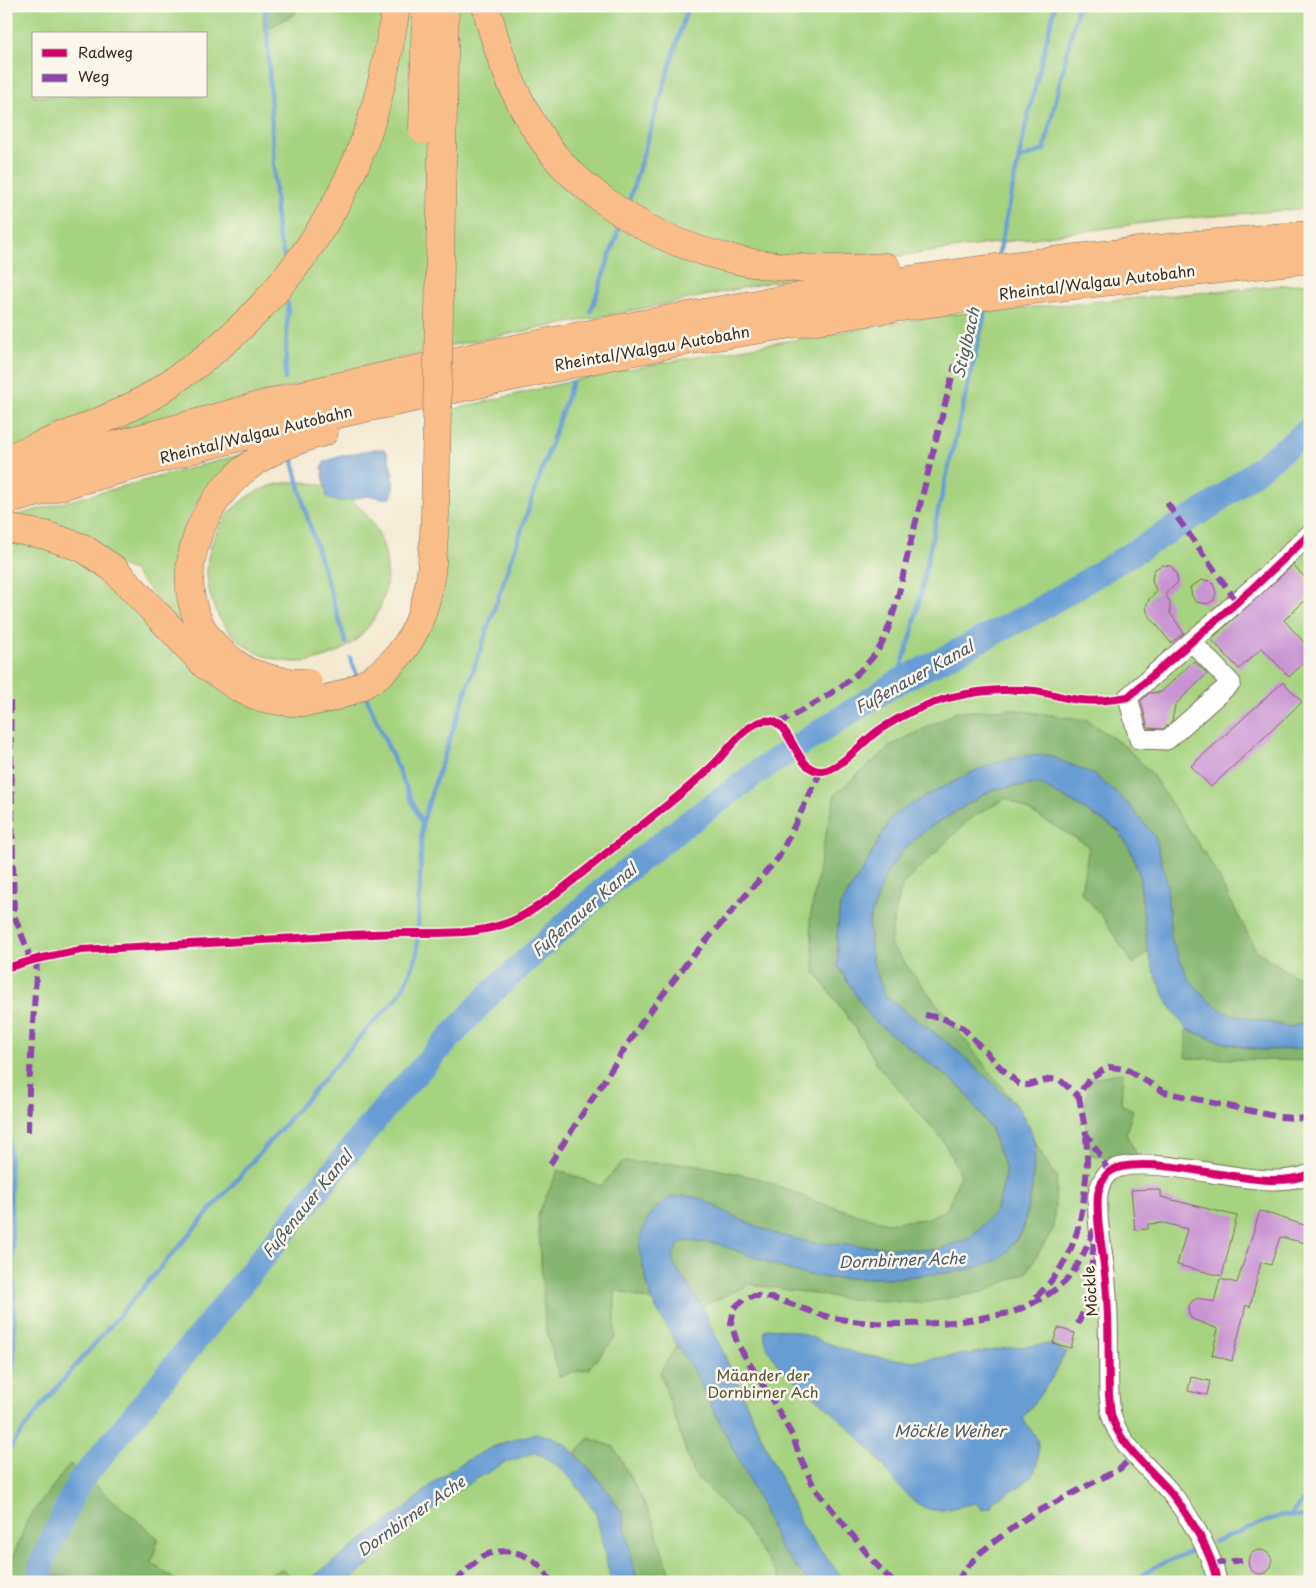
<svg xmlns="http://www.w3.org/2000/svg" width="1316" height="1588" font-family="'Playpen Sans',sans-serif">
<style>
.green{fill:#a6d380;stroke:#707e4f;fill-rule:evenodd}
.forest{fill:#84b56e;stroke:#607046}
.water{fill:#689dd4;stroke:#526479}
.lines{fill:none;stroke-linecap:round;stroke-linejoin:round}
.stream{stroke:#689dd4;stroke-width:4.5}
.river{stroke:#689dd4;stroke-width:25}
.building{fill:#c993d3}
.minor-casing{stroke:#7b6c5c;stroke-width:21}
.highway-casing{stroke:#7b6c5c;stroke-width:29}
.minor{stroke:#fff;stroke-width:19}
.highway{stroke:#f8bd89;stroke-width:28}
.highway-bridge-casing{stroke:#7b6c5c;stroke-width:29;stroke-linecap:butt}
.highway-bridge{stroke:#f8bd89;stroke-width:28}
.quiet{stroke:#8e44ad;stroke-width:6;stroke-dasharray:12 6;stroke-linecap:butt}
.cycleway-casing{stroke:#fbf7ec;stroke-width:11}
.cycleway{stroke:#d6006c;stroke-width:8}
.labels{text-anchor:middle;stroke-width:5;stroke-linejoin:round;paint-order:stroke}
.street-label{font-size:15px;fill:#3b2a1e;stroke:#fbf7ec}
.park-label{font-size:15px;fill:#565436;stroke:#fbf7ec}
.water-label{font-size:16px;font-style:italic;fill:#4d5867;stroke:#fbf7ec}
</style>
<rect width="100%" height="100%" fill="#fbf7ec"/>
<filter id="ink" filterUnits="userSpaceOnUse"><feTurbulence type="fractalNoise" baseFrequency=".02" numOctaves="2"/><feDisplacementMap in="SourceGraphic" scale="10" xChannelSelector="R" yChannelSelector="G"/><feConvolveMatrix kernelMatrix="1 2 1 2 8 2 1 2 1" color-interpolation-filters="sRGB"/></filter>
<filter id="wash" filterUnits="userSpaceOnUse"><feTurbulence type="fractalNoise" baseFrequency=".0096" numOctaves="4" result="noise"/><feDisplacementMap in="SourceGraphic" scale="20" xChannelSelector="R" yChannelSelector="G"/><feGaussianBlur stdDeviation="1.12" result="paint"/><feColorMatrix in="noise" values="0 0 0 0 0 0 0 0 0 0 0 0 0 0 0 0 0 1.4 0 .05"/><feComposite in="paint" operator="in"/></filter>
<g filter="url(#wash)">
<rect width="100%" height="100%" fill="#f3e8cf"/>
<g class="green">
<path d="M 6,6 L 1310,6 L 1310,208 L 1167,220 L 892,257 L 646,308 L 453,345 L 103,435 L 6,462 ZM 34,34 L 206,34 L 206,96 L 34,96 Z"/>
<path d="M 1310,283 L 1310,1582 L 6,1582 L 6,534 L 48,542 L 117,581 L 303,711 L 417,646 L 446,411 L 606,373 L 781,342 L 943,315 Z"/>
<path d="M 243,454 L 201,495 L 185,525 L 175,567 L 183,629 L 133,571 L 6,518 Z"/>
<circle cx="297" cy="572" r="90"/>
</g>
<g class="forest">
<path d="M 263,6 L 297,6 L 295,14 L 264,30 Z"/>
<path d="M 1008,709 L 1087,720 L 1126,747 L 1151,773 L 1211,863 L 1256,950 L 1294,976 L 1310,976 L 1310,1022 L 1290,1027 L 1225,1013 L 1205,998 L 1189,979 L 1170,940 L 1167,883 L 1127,803 L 979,769 L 924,797 L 879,839 L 867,863 L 840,906 L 837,936 L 837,951 L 873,1020 L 962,1088 L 991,1129 L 1006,1170 L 1002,1191 L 995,1212 L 970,1238 L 936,1250 L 868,1247 L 813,1243 L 778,1235 L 739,1219 L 671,1197 L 650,1214 L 645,1276 L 652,1301 L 615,1290 L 615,1338 L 588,1369 L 559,1376 L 545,1324 L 538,1215 L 558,1170 L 601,1186 L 622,1162 L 694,1164 L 761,1179 L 817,1202 L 887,1223 L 926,1219 L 947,1209 L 960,1175 L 943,1140 L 879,1067 L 854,1026 L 815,972 L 810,919 L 822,851 L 835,794 L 892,745 L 957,712 Z"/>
<path d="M 1041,785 L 1067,799 L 1119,831 L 1131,851 L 1139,874 L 1148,952 L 1133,964 L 1102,916 L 1081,892 L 1089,846 L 1007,798 L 972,817 L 902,885 L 893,923 L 890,944 L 1019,1109 L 953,1047 L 885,996 L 872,960 L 869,922 L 885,876 L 902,851 L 913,840 L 924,831 L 991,790 L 1017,786 Z"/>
<path d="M 1186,1029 C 1212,1039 1239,1050 1266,1050 C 1281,1050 1295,1048 1310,1048 L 1310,1061 L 1186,1058 Z"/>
<path d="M 1123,1072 L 1121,1104 L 1133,1110 L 1126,1133 L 1138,1158 L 1092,1155 L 1084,1116 L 1089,1079 Z"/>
<path d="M 1035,1143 L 1057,1178 L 1053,1229 L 1027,1272 L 983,1292 L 922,1303 L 846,1299 L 750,1284 L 702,1306 L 674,1264 L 672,1258 L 674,1252 L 678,1245 L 684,1241 L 716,1243 L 797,1273 L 829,1278 L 896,1278 L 953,1272 L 976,1268 L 1013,1244 L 1023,1231 L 1032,1188 Z"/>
<path d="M 677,1345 L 695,1373 L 759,1500 L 780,1548 L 809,1582 L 782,1582 L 744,1525 L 693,1473 L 660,1372 Z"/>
<path d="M 589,1438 L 614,1447 L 652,1518 L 672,1582 L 637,1582 L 622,1513 L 601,1482 L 576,1454 Z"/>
<path d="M 70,1464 L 158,1538 L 152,1563 L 178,1582 L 90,1582 L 76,1578 L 43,1574 L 42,1562 L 29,1582 L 6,1582 L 6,1574 L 29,1517 Z"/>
<path d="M 282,1570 L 292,1576 L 292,1582 L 246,1582 Z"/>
</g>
<g class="water">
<path d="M 374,449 L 383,449 L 387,452 C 391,467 397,483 391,498 C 382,500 379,497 371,496 C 356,496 341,507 327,497 L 322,468 L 324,462 L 341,456 Z"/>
<path d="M 1048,755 L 1095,775 L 1127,803 L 1155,836 L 1167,883 L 1171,940 L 1189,979 L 1205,998 L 1225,1013 L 1275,1024 L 1290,1027 L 1310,1022 L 1310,1048 L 1265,1050 L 1245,1047 L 1225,1043 L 1186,1029 L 1168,1003 L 1154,972 L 1148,951 L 1139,874 L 1131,851 L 1119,831 L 1067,799 L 1041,785 L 1017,786 L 991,790 L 924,831 L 902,851 L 885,876 L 869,922 L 870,941 L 872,960 L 885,996 L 953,1047 L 986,1077 L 1019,1109 L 1029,1126 L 1035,1143 L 1032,1188 L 1022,1231 L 1003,1257 L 983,1266 L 953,1272 L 896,1278 L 829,1278 L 797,1273 L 716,1243 L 684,1241 L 678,1245 L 672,1258 L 674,1264 L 702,1306 L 804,1530 L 846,1582 L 809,1582 L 780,1548 L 759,1500 L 695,1373 L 677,1345 L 652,1301 L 639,1250 L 642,1231 L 650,1214 L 660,1205 L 671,1197 L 685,1196 L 699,1198 L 739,1219 L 778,1235 L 813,1243 L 936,1250 L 970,1238 L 995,1212 L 1002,1191 L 1006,1170 L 991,1129 L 962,1088 L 873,1020 L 855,994 L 838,966 L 837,936 L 840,906 L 867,863 L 892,816 L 924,797 L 979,769 L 1002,761 L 1025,756 Z"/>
<path d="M 770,1328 L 794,1331 L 861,1355 L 889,1359 L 917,1361 L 1016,1347 L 1051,1344 L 1066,1352 L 1052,1378 L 1023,1418 C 1026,1425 1032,1430 1036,1437 C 1039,1443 1038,1451 1038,1456 C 1037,1483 1014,1489 994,1500 L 991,1508 L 982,1510 L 977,1504 L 974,1503 C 962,1506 939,1513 929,1509 C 909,1503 895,1481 883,1465 C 863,1439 832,1411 807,1390 C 799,1382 788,1376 781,1368 C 773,1360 762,1340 765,1330 Z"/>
<path d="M 537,1434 L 553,1437 L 565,1444 L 601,1482 L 622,1513 L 637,1582 L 611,1582 L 596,1513 L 575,1483 L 561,1468 L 543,1456 L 534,1453 L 504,1463 L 451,1494 L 354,1577 L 344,1582 L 306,1582 C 339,1557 373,1533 405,1508 C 416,1499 426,1489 437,1480 C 465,1459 502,1439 537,1434 Z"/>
<path d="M 42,1562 L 43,1574 L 76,1578 L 90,1582 L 29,1582 Z"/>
</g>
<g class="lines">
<g class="stream">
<path d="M 266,6 L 277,232 L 284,256"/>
<path d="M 1019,159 L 1044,150 L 1078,6"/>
<path d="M 630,198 L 688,6"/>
<path d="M 998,258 L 1026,124 L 1055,6"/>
<path d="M 591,311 L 621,223"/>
<path d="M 285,379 L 288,303"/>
<path d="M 292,457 L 307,516 L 346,643"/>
<path d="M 350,658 L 358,678"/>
<path d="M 896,683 L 913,630 L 936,520 L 987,305"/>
<path d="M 365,694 L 422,824"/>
<path d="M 6,1055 L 14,1297 L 14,1360 L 6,1411"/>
<path d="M 6,1453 L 46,1400 L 368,1028 L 397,998 L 407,980 L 417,955 L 422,825 L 432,791 L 572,382"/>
<path d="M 1290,1515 L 1310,1494"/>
<path d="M 1214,1542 L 1282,1515 L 1310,1517"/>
<path d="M 1134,1582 L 1149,1570 L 1198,1548"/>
</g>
<path class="river" d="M 39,1582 L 42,1562 L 78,1484 L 389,1103 L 489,995 L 608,885 L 681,828 L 762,769 L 896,683 L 1037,611 L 1212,505 L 1310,429"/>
</g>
<g id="blocks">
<g class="building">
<path d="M 1162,565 L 1171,566 L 1176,573 L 1178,582 L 1165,594 L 1170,602 L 1170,613 L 1184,633 L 1171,643 L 1148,614 L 1146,607 L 1149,599 L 1157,592 L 1152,581 L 1153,573 L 1155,569 Z"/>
<path d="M 1293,565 L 1310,583 L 1310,596 L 1284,620 L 1310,649 L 1310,657 L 1289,677 L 1262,648 L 1239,669 L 1211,639 Z"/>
<path d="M 1202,580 L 1210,581 L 1213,584 L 1216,592 L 1214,600 L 1207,604 L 1196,602 L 1192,596 L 1190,587 Z"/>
<path d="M 1194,661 L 1207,674 L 1175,705 L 1172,721 L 1163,729 L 1148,728 L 1141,701 L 1149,693 L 1161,692 Z"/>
<path d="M 1283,682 L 1302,702 L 1211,787 L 1191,766 Z"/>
<path d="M 1154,1189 L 1154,1190 L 1161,1190 L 1161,1197 L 1237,1216 L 1222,1276 L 1177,1265 L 1187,1229 L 1164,1223 L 1148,1224 L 1148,1229 L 1135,1230 L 1131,1190 Z"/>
<path d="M 1260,1211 L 1310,1227 L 1310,1244 L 1280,1237 L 1271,1265 L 1261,1262 L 1250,1307 L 1246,1305 L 1232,1361 L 1212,1355 L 1218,1329 L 1192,1319 L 1189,1314 L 1188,1307 L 1192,1301 L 1198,1298 L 1214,1302 L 1220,1279 L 1237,1283 Z"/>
<path d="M 1058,1328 L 1075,1333 L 1071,1348 L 1053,1343 Z"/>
<path d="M 1191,1377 L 1210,1381 L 1207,1395 L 1188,1391 Z"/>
<circle cx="1260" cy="1562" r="12"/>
</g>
</g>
</g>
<g filter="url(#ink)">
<use href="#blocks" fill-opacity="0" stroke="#7b6c5c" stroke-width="1"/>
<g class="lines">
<defs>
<g id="minor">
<path d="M 1192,642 L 1231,683 L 1167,740 L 1139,739 L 1128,697 L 1253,588 L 1310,534"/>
<path d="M 1217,1582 C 1212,1552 1190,1517 1171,1493 C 1151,1469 1119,1446 1111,1414 C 1110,1408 1110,1401 1109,1395 C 1108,1354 1110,1313 1105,1273 C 1102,1246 1096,1221 1098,1194 C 1099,1187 1103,1178 1108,1173 C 1126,1157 1189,1169 1212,1173 C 1243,1177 1279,1186 1310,1174"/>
</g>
<g id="highway">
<path d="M 486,6 C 499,60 520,113 555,156 C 568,173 586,187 602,199 C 686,263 783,275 886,267"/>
<path d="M 8,458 C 54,440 101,423 144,400 C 154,395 163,388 173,381 C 248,332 310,260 349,178 C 374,127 388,62 396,6"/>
<path d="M 6,475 C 77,455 148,436 219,417 C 251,408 283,399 315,392 C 643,317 975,261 1310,235"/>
<path d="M 6,501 L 201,447 L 300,422 L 590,360 L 680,342 L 880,310 L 1013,292 L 1310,259"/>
<path d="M 6,528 L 45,535 L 83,548 L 114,569 L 206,666 L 239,688"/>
<path d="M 248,672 C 234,663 221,654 210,640 C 170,589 194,514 239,474 C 263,453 294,440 324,432"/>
</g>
</defs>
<use href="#minor" class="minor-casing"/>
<use href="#highway" class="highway-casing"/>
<use href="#minor" class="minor"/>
<use href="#highway" class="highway"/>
<defs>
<g id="highway-bridge">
<path d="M 423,130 L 426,6"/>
<path d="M 248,672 C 268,678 286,684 308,683"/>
<path d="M 239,688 C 247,692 255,696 264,698 C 331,715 401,678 422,613 C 433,581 433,548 435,515 L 445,6"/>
</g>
</defs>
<use href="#highway-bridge" class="highway-bridge-casing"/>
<use href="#highway-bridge" class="highway-bridge"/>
<g class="quiet">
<path d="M 1167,503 L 1237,602"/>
<path d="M 10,701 L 14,915 L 28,951 L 29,961"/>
<path d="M 778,724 C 813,704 851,686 876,653 C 892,631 902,580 908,553 C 924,490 939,427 955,365"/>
<path d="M 925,1015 L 942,1018 L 963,1028 L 1001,1068 L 1019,1084 L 1028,1085 L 1051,1079 L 1060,1080 L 1079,1097"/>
<path d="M 28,1132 L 29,1089 L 37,959"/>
<path d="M 550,1164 L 642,1022 L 686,964 L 779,857 L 821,771"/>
<path d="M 1109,1172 L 1098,1152 L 1086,1134 L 1079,1097 L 1083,1088 L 1091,1077 L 1109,1067 L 1126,1069 L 1164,1092 L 1279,1117 L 1310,1119"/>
<path d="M 1036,1297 C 1069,1266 1081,1232 1085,1187 C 1087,1170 1088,1154 1086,1137"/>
<path d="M 1078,1324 L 1092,1291 L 1092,1258 L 1095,1237"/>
<path d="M 1213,1564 L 1242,1560"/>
<path d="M 455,1582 C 465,1573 475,1559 488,1554 C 512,1545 541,1558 550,1582"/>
<path d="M 893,1582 L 873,1561 L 814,1487 L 798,1452 L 793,1437 L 774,1403 L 738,1345 L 731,1324 L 734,1308 C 739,1304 743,1299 749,1297 C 768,1291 809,1313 829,1317 C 877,1327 945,1326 992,1316 C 1001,1314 1010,1314 1018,1310 C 1032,1304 1049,1295 1061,1285 C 1077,1273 1089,1242 1097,1223"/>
<path d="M 957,1582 L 965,1569 L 981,1552 L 1016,1525 L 1033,1514 L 1121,1468 L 1135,1453"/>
</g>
<defs>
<g id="cycleway">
<path d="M 6,968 L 37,959 L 81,950 C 171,945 261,940 351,935 C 371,934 390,933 410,933 C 447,933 491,935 524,915 C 556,896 584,871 613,848 C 639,827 666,807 691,785 C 698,779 706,772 713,765 C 726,753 742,728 760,722 C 793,710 792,774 823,771 C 841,769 863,741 879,730 C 900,716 923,705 948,698 C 976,691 1006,688 1035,691 C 1050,693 1065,699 1081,700 C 1097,702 1112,700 1128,697 L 1253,588 L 1310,534"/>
<path d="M 1217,1582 C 1212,1552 1190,1517 1171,1493 C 1151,1469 1119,1446 1111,1414 C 1110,1408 1110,1401 1109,1395 C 1108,1354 1110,1313 1105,1273 C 1102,1246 1096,1221 1098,1194 C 1099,1187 1103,1178 1108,1173 C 1126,1157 1189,1169 1212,1173 C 1243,1177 1279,1186 1310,1174"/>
</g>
</defs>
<use href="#cycleway" class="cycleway-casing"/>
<use href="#cycleway" class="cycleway"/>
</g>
</g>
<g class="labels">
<g class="street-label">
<text transform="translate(1097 283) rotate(-7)" y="5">Rheintal/Walgau Autobahn</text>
<text transform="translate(652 349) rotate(-10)" y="5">Rheintal/Walgau Autobahn</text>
<text transform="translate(256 435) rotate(-14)" y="5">Rheintal/Walgau Autobahn</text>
<text transform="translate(1091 1291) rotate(-94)" y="5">Möckle</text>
</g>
<g class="park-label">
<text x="763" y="1381">Mäander der<tspan x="763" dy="17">Dornbirner Ach</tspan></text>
</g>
<g class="water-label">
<text transform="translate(966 343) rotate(-77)" y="6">Stiglbach</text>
<text transform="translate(914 677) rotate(-29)" y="6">Fußenauer Kanal</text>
<text transform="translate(584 910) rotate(-41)" y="6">Fußenauer Kanal</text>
<text transform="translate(307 1204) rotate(-51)" y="6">Fußenauer Kanal</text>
<text transform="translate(902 1260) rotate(-2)" y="6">Dornbirner Ache</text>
<text x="950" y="1437">Möckle Weiher</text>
<text transform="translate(411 1516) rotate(-35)" y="6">Dornbirner Ache</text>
</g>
</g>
<rect width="1316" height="1588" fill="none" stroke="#fbf7ec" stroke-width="25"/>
<rect x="32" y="32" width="175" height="65" fill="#fbf7ec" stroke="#aea59a"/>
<rect x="42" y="49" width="25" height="8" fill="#d6006c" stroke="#aea59a"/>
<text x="78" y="58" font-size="15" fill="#3b2a1e">Radweg</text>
<rect x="42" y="74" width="25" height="8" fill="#8e44ad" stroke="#aea59a"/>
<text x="78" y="82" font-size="15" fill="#3b2a1e">Weg</text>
</svg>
